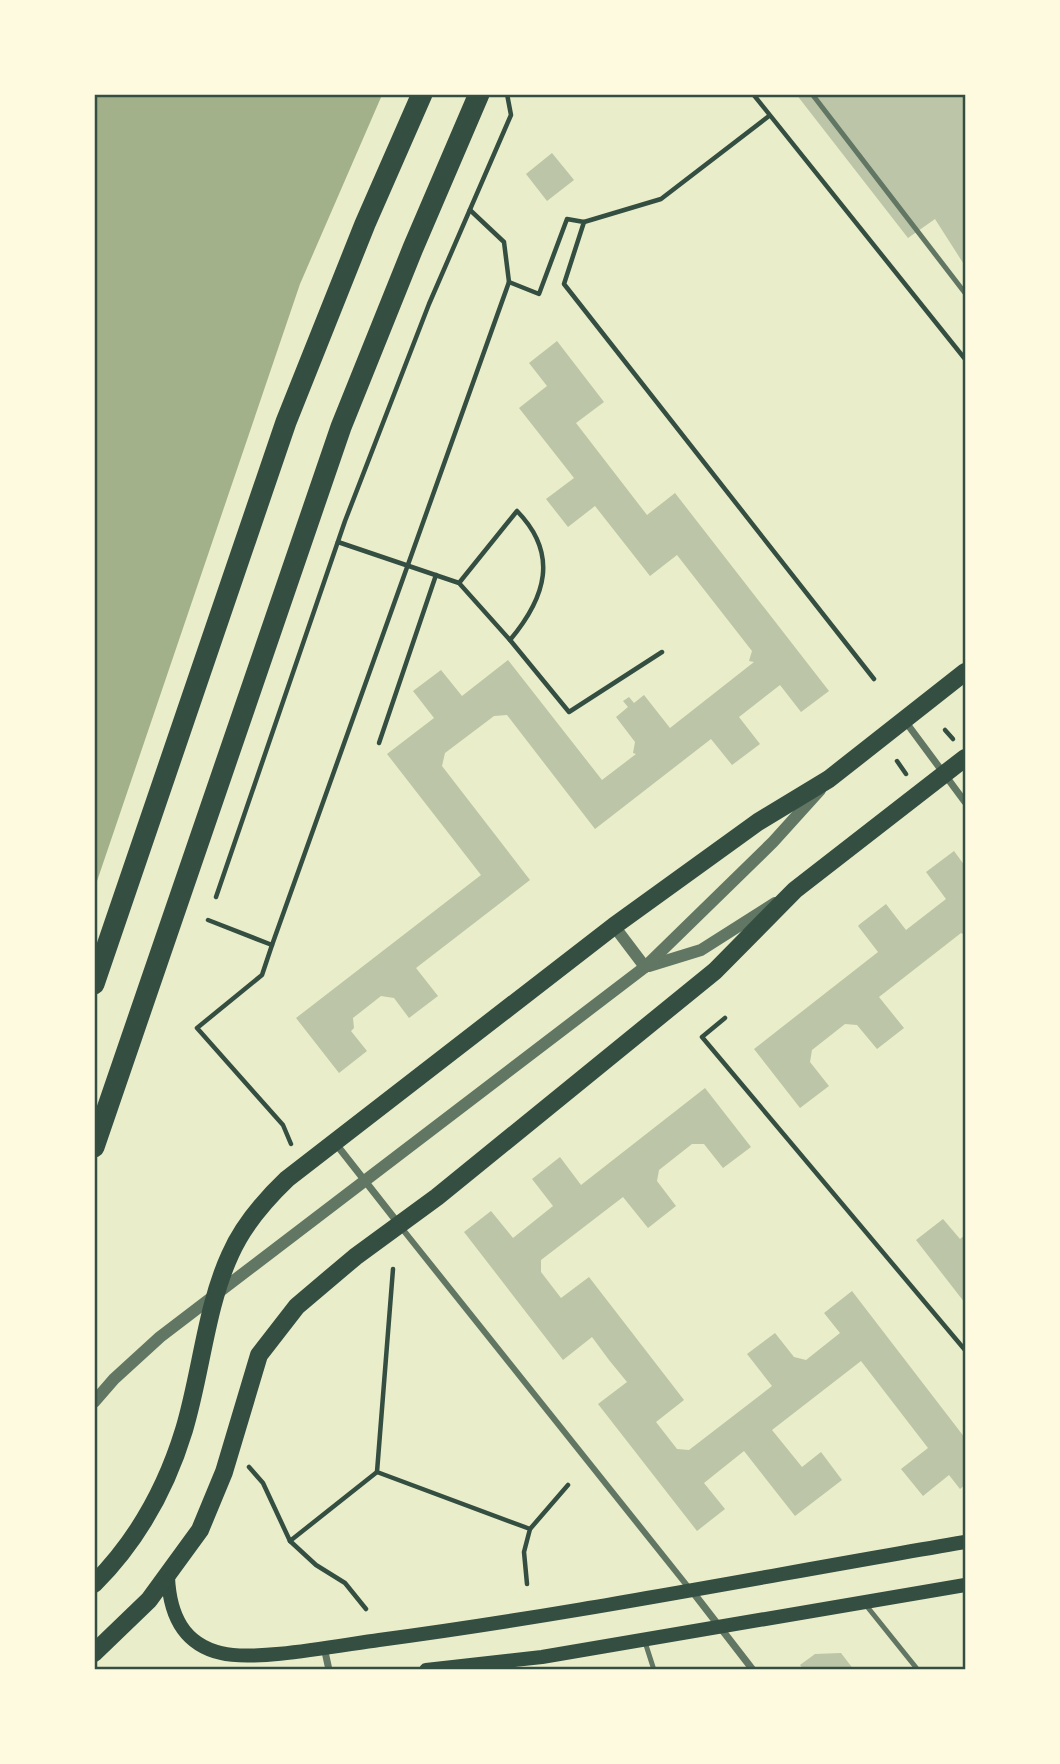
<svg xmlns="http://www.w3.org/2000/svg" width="1060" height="1764" font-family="'Open Sans',sans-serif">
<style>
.water{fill:#a3b18a}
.building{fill:#bcc5a7}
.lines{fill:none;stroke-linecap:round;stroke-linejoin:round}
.path{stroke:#344e41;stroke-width:4.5}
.service{stroke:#617663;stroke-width:5}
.pedestrian{stroke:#617663;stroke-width:6}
.minor{stroke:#617663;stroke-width:7}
.tertiary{stroke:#617663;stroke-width:12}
.secondary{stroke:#344e41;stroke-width:14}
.primary{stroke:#344e41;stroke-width:18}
.motorway{stroke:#344e41;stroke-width:21}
.neatline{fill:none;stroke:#344e41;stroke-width:2.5}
</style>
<rect width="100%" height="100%" fill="#e9edc9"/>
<path class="water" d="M 95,94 L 382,95 L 300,284 L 95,887 Z"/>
<g class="building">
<path d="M 796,94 L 965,94 L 965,266 L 935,219 L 908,238 Z"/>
<path d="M 552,153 L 574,180 L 547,201 L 526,174 Z"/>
<path d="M 557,341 L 604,402 L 576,423 L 647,515 L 675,493 L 829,691 L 801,712 L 780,685 L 739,717 L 760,744 L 732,765 L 711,739 L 595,829 L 507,715 L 494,716 L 445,753 L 442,766 L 530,880 L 416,968 L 438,996 L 409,1018 L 394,998 L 381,996 L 353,1018 L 354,1028 L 351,1031 L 367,1051 L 339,1073 L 296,1018 L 481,875 L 387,754 L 434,718 L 413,691 L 441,670 L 462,696 L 508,660 L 602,780 L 636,754 L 633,753 L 635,742 L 616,717 L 628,707 L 623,701 L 629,697 L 634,703 L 644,695 L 670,728 L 754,662 L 749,661 L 752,651 L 677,555 L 650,576 L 595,506 L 568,527 L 546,499 L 574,478 L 519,408 L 547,386 L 529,363 Z"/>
<path d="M 954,851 L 965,866 L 965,935 L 961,933 L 879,997 L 904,1028 L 877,1049 L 857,1025 L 845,1024 L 812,1050 L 810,1062 L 829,1086 L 800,1108 L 754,1049 L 878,952 L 858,926 L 860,924 L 886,904 L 906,930 L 946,899 L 926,872 Z"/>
<path d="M 705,1088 L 751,1147 L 723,1168 L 704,1144 L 692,1144 L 659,1170 L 657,1181 L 676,1206 L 648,1228 L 623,1197 L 541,1260 L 541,1272 L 561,1298 L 589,1277 L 684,1400 L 656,1422 L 677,1449 L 689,1450 L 772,1386 L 747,1354 L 775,1333 L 794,1357 L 806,1360 L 840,1333 L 824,1313 L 852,1291 L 965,1438 L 965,1485 L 960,1489 L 949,1475 L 923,1496 L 901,1469 L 928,1448 L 861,1361 L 772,1430 L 802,1467 L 821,1452 L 842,1480 L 795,1516 L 744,1451 L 704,1483 L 725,1509 L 697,1531 L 598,1404 L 627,1382 L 609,1360 L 592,1337 L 563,1360 L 464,1232 L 491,1211 L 513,1238 L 553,1206 L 532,1179 L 560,1157 L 581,1185 Z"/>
<path d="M 943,1219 L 960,1239 L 965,1235 L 965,1303 L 916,1240 Z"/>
<path d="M 841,1653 L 854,1670 L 804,1670 L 800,1665 L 815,1654 Z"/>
</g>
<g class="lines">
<g class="path">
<path d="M 753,94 L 965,359"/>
<path d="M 584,222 L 661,199 L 769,116"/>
<path d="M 509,282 L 539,294 L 567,219 L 584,222 L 564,284 L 874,679"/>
<path d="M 338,542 L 459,583 L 510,640 C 546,597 559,554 517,511 L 459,583"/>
<path d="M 510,640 L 569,712 L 662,652"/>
<path d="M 945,730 L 953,739"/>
<path d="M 379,743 L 436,575"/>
<path d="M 897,761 L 906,774"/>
<path d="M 216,897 L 345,521 L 429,304 L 511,115 L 507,94"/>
<path d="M 208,920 L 272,945 L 509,282 L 504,242 L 470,210"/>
<path d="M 272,945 L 262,975 L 197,1028 L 283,1125 L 291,1144"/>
<path d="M 725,1018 L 702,1037 L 965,1350"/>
<path d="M 393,1269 L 377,1472 L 530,1529 L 524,1552 L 527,1584"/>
<path d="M 249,1467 L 263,1483 L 290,1541 L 316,1565 L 345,1583 L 366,1609"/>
<path d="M 530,1529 L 568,1485"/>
<path d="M 290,1541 L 377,1472"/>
</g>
<g class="service">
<path d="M 812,94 L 965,293"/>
<path d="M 865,1604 L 918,1670"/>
<path d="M 645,1642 L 654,1670"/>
</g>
<path class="pedestrian" d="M 400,1226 L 689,1588"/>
<g class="minor">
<path d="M 905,721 L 965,802"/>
<path d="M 336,1144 L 398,1223"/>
<path d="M 692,1591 L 753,1670"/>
<path d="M 324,1647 L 329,1670"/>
</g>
<g class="tertiary">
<path d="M 614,926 L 645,967"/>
<path d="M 649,966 L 701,950 L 775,903"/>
<path d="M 94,1402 L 114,1379 L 160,1337 L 645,967 L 773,842 L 820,790"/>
</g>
<g class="secondary">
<path d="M 168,1578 C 170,1615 183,1644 221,1653 C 255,1662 341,1645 379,1640 C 575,1614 770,1575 965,1542"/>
<path d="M 426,1670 L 542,1657 L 965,1585"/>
</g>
<g class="primary">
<path d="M 94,1584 C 138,1540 166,1489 184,1430 C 201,1374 206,1307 230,1255 C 243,1225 264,1201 287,1179 L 614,926 L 758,822 L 829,779 L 965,672"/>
<path d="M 94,1653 L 149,1600 L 200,1530 L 224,1472 L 259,1355 L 297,1306 L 355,1257 L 437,1197 L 715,971 L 795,890 L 965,758"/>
</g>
<g class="motorway">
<path d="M 94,984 L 286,422 L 365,224 L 422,94"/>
<path d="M 94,1147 L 341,427 L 413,248 L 479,94"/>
</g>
</g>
<rect width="1060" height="1764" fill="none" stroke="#fefae0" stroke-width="192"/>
<rect x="96" y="96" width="868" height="1572" class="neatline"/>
</svg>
